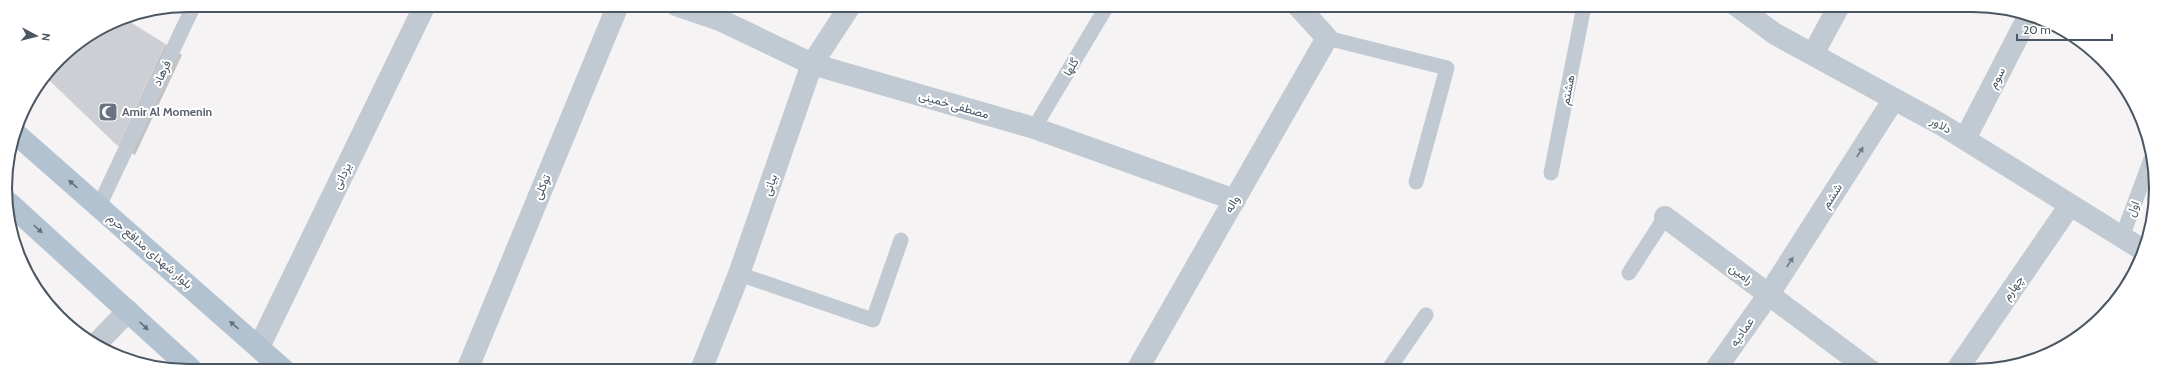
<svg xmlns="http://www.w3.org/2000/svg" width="2161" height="376" font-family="Cabin,Vazirmatn,sans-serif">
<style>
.green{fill:#c3f1d5}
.shadow{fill:#0003}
.building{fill:#cdcfd5;stroke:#d7d9de}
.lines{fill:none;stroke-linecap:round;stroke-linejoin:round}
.path{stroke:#7ad0a6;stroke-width:2.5;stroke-dasharray:3 2;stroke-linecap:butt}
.service{stroke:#c1cad2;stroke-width:15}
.minor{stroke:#c1cad2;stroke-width:22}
.primary{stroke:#b3c2d1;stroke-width:22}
.oneway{fill:#6e7983}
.oneway2{fill:#64717d}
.labels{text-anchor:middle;stroke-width:4;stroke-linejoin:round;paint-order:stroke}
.street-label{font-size:12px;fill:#4a5661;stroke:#fff}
.worship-label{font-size:12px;font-weight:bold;fill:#5b616d;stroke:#fff;text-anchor:start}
.rim{fill:none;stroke:#4a5661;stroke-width:2}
</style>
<rect width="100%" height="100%" fill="#f5f3f3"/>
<path class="green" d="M 39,289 L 73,320 L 70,323 L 50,308 Z"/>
<path class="shadow" d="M 122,18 L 182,55 L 135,155 L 118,145 L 59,58 L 118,19 Z"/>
<path class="building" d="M 123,18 L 165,44 L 118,146 L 46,77 L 59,58 L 118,19 Z"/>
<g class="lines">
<path class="path" d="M 230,370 L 235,364"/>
<g class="service">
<path d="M 1327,38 L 1447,68 L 1416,182"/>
<path d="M 1034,128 L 1107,6"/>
<path d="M 1551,173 L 1584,6"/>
<path d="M 99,206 L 194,5"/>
<path d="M 2122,237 L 2151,159"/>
<path d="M 1629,273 L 1665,217"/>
<path d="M 739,274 L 873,320 L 901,240"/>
<path d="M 1388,370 L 1426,315"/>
</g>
<g class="minor">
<path d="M 676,5 L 720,20 L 812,64 L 1034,128 L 1235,200"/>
<path d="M 1737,6 L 1775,34 L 1942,125 L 2143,250"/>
<path d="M 1813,54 L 1839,6"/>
<path d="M 1965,139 L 2028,17"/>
<path d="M 1665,217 L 1871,371"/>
<path d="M 96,344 L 128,311"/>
<path d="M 259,347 L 425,5"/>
<path d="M 467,370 L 618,5"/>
<path d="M 701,370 L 739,274 L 812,64 L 850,6"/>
<path d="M 1137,370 L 1327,38 L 1298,6"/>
<path d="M 1715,370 L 1769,294 L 1894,99"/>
<path d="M 1956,371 L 2070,205"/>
</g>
<g class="primary">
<path d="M 15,133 L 284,370"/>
<path d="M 9,203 L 191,369"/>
</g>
</g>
<defs><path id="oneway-solid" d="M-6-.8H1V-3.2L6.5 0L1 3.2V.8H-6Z"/></defs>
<g class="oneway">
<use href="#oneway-solid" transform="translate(1860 152) rotate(-57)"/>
<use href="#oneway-solid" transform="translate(1790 262) rotate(-57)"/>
</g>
<g class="oneway2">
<use href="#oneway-solid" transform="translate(73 184) rotate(-139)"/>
<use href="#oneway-solid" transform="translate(38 229) rotate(42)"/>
<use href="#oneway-solid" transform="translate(234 325) rotate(-139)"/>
<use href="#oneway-solid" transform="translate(144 326) rotate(43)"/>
</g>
<defs>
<symbol id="mosque-square" viewBox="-11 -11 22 22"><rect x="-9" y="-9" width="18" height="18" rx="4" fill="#6b7280" stroke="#fff"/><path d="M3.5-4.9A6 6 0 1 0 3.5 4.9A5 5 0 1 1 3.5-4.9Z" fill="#fff"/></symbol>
</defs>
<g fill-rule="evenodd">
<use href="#mosque-square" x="97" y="101" width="22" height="22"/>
</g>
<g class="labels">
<g class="street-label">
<text transform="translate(1071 67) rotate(-59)" y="4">گلها</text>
<text transform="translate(162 73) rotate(-65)" y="4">فرهاد</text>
<text transform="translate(1997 78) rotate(-63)" y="4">سوم</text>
<text transform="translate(1568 90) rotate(-79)" y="4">هشتم</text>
<text transform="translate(954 105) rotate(16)" y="4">مصطفی خمینی</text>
<text transform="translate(1941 125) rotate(30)" y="4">دلاور</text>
<text transform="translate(342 176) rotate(-64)" y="4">یزدانی</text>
<text transform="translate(770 185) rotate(-71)" y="4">بیانی</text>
<text transform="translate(542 187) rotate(-67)" y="4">توکلی</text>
<text transform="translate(1832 196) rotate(-57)" y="4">ششم</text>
<text transform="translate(1232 204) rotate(-60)" y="4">واله</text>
<text transform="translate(2133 209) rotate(-70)" y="4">اول</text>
<text transform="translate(150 251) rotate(41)" y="4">بلوار شهدای مدافع حرم</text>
<text transform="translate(1741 274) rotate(37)" y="4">رامین</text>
<text transform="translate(2013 288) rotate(-55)" y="4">چهارم</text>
<text transform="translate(1742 332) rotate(-55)" y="4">عمادیه</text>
</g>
<g class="worship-label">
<text x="122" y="116">Amir Al Momenin</text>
</g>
</g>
<path d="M0 0H2161V376H0ZM188 12H1973A176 176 0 0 1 2149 188V188A176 176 0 0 1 1973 364H188A176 176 0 0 1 12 188V188A176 176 0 0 1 188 12Z" fill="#fff" fill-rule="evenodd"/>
<path class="rim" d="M188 12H1973A176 176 0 0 1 2149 188V188A176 176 0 0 1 1973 364H188A176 176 0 0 1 12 188V188A176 176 0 0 1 188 12Z"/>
<g transform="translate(36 36) rotate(97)" stroke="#ffffff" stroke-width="3" paint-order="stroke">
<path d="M0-3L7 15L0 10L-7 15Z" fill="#4a5661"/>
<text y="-6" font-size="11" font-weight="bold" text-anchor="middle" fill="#4a5661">N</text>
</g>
<path d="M2017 34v6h95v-6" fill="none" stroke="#4a5661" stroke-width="2"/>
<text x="2023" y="34" font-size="12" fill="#4a5661" stroke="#ffffff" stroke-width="3" paint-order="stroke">20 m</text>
</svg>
